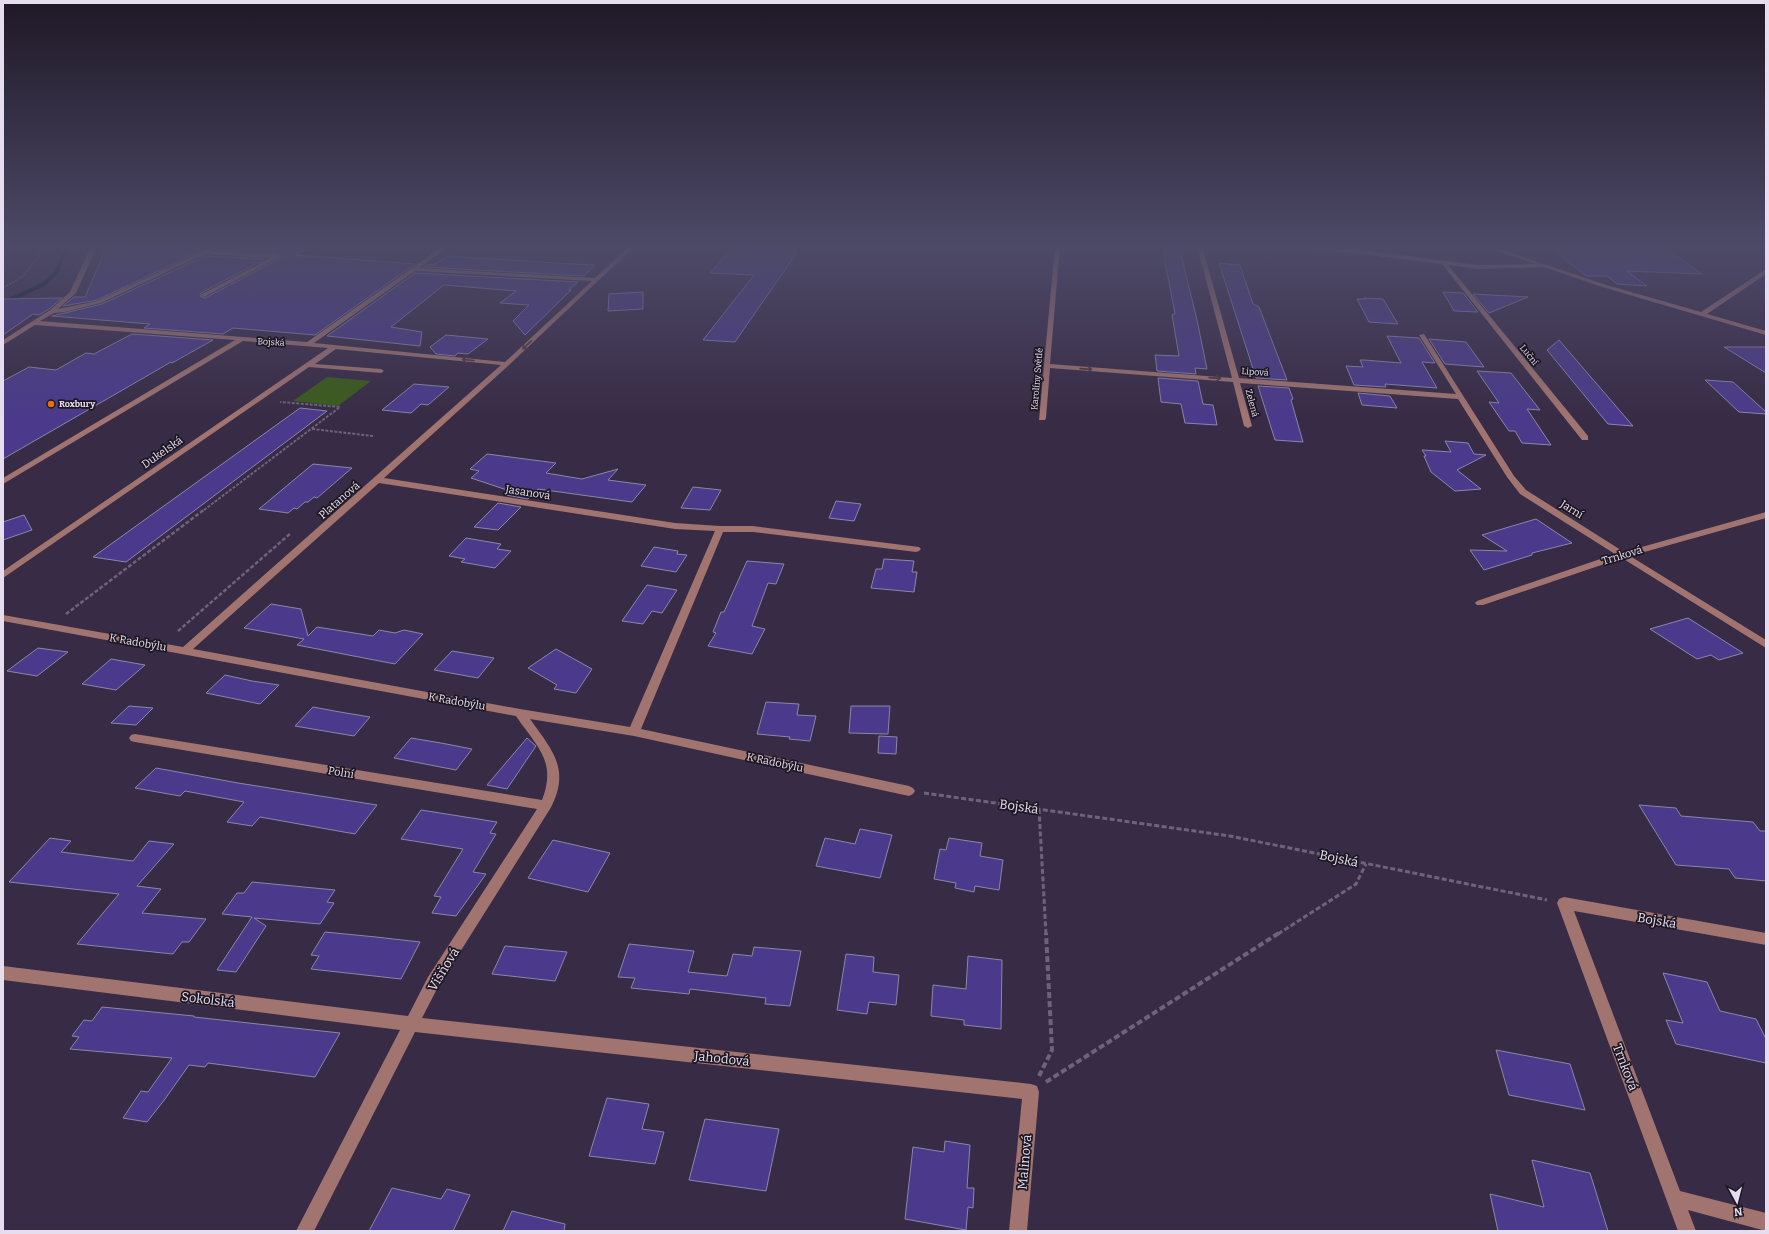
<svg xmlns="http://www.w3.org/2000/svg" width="1769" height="1234" font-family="Bitter,serif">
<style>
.green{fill:#3a5c19}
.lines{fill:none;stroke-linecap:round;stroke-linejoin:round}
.stream{stroke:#00172b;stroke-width:4}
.building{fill:#4b3a8b;stroke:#8a87a8}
.path-far4{stroke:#6f637b;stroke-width:1.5;stroke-dasharray:2.5 1;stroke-linecap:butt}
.path-far3{stroke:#6f637b;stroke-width:2;stroke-dasharray:3 1.5;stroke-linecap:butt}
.path-far2{stroke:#6f637b;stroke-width:2.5;stroke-dasharray:4 2;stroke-linecap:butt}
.path-far1{stroke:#6f637b;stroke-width:3;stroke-dasharray:5 2.5;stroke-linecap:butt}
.path{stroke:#6f637b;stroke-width:4;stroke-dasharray:6 3;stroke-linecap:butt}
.minor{fill:#a17470;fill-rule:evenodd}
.oneway{stroke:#4b383d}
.food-dot{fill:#e8710a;stroke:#1d1722;stroke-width:1.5}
.labels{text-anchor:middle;stroke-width:3.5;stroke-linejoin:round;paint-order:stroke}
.far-street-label{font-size:9px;fill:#e6deef;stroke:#1d1722}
.far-poi-label{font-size:9px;font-weight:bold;fill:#e6deef;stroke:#1d1722;text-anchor:start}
.street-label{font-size:11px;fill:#e6deef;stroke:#1d1722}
.near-street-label{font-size:13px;fill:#e6deef;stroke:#1d1722}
</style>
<rect width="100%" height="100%" fill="#382b45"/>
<path class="green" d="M 327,377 L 371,381 L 338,406 L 293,401 Z"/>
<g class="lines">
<path class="stream" d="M 3,303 L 44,284 L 56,273 L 67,246"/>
</g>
<g class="building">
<path d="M 107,246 L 127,246 L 125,251 L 180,249 L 186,246 L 211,246 L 97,300 L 63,306 L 74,297 L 85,297 Z"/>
<path d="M 221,246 L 292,246 L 287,248 L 306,249 L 295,255 L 415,264 L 315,335 L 233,328 L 223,334 L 144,328 L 150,324 L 52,316 L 102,304 L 205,256 L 265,259 L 201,293 L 200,296 L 205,298 L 281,258 L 277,254 L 216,250 Z"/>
<path d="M 737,246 L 758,246 L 756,248 L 798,251 L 735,342 L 703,340 L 754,275 L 710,273 L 734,247 Z"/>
<path d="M 1162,246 L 1179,246 L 1197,320 L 1207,369 L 1195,368 L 1196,374 L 1157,371 L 1155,355 L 1179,356 L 1172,315 L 1175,314 Z"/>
<path d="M 1549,246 L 1662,246 L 1702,274 L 1627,271 L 1647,286 L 1617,284 L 1607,276 L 1586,276 Z"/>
<path d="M 448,256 L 571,264 L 595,265 L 584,276 L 423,267 L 426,265 L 433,265 Z"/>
<path d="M 1219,263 L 1240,265 L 1253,304 L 1259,307 L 1287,380 L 1256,378 Z"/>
<path d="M 415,273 L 578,282 L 569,290 L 571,290 L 525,335 L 513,321 L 529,305 L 500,303 L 516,291 L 444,285 L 391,327 L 422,332 L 420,346 L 327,336 Z"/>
<path d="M 643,292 L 643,309 L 608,311 L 609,294 Z"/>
<path d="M 1443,292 L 1463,293 L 1478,312 L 1454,311 Z"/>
<path d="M 1473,294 L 1528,297 L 1489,313 Z"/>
<path d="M 59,298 L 62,298 L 49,309 L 39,315 L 33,314 L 3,335 L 3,299 Z"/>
<path d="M 1364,298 L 1383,299 L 1398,324 L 1369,322 L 1357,299 L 1365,299 Z"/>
<path d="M 132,334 L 213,340 L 172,363 L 171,362 L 3,459 L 3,381 L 29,367 L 56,370 L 86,353 L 94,354 Z"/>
<path d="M 446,335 L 488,339 L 468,354 L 458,353 L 455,356 L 436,354 L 430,347 Z"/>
<path d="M 1387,336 L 1419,338 L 1435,363 L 1422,362 L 1437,388 L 1385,384 L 1386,387 L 1354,385 L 1346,366 L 1363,367 L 1360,360 L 1364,360 L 1401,363 Z"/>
<path d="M 1429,339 L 1466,342 L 1484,367 L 1445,364 Z"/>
<path d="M 1559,340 L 1633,426 L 1608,424 L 1547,350 Z"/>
<path d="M 1724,347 L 1766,347 L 1766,373 Z"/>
<path d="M 1477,371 L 1511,373 L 1540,410 L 1527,409 L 1551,445 L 1522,443 L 1515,431 L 1509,431 L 1489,402 L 1499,403 Z"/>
<path d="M 1158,378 L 1198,381 L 1203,404 L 1213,405 L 1217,425 L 1185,423 L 1181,404 L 1161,402 Z"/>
<path d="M 1705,380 L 1733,382 L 1766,412 L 1766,414 L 1739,412 Z"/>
<path d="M 414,384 L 449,387 L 428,405 L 421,404 L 411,413 L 382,410 Z"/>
<path d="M 1258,386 L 1289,388 L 1293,399 L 1291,400 L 1303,442 L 1275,440 Z"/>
<path d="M 1358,393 L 1390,396 L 1397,408 L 1362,405 Z"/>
<path d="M 300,408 L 327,411 L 126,562 L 93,557 Z"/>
<path d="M 1445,441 L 1468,443 L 1474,454 L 1486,455 L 1457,470 L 1481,489 L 1455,491 L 1431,472 L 1424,456 L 1426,456 L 1422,450 L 1451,452 Z"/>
<path d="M 487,454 L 556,463 L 546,473 L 582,479 L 618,469 L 608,480 L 646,485 L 632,502 L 538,489 L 528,499 L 506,495 L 510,491 L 471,478 L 479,471 L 470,469 Z"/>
<path d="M 313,464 L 352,468 L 317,498 L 314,497 L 308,502 L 305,502 L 297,509 L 294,508 L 288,513 L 259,509 Z"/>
<path d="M 693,487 L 721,490 L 710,510 L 681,508 Z"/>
<path d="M 836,501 L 861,504 L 854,521 L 829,518 Z"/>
<path d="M 498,503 L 521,507 L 498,530 L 474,527 Z"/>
<path d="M 24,515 L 32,530 L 3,540 L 3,522 Z"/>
<path d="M 1536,519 L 1572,543 L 1532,553 L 1532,555 L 1484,570 L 1470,550 L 1507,551 L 1482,535 Z"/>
<path d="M 466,538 L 501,544 L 497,549 L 511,551 L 495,568 L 461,562 L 465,559 L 449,556 Z"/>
<path d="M 654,547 L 678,551 L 677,554 L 687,555 L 676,572 L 641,566 Z"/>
<path d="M 884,559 L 914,561 L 912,572 L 917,572 L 914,592 L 871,588 L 876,569 L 882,569 Z"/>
<path d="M 747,561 L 784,564 L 776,584 L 768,583 L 752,626 L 765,629 L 752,654 L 708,646 L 716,633 L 713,632 L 721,612 L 724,612 Z"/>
<path d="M 647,585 L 677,590 L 662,613 L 652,611 L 643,624 L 622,621 Z"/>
<path d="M 271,604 L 301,609 L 308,636 L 317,627 L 373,636 L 379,630 L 395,633 L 404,630 L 423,634 L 395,664 L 297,645 L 304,639 L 244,628 Z"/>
<path d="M 1688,618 L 1743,653 L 1719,660 L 1711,655 L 1697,659 L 1650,629 Z"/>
<path d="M 38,648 L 68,652 L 37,676 L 7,671 Z"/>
<path d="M 556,649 L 592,669 L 576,693 L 554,689 L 557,685 L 528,668 Z"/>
<path d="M 452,651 L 494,658 L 478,678 L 434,670 Z"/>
<path d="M 111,659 L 145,665 L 116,690 L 82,684 Z"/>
<path d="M 225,675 L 252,681 L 279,685 L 260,704 L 206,693 Z"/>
<path d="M 766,702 L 799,704 L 797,715 L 816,716 L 810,741 L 789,739 L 790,737 L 757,734 Z"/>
<path d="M 129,706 L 153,708 L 136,725 L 111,723 Z"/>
<path d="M 851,706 L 890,706 L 888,734 L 849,733 Z"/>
<path d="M 313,707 L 340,712 L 370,717 L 354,736 L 295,726 Z"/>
<path d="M 879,736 L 897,737 L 896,754 L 878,753 Z"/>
<path d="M 411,738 L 441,743 L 472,749 L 456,770 L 394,758 Z"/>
<path d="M 527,738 L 536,746 L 507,789 L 487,785 Z"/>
<path d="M 156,768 L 238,783 L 377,805 L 355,834 L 260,817 L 252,826 L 227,822 L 244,802 L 185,791 L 180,796 L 135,788 Z"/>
<path d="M 1639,805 L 1676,808 L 1681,816 L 1753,822 L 1760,831 L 1766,831 L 1766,881 L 1735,878 L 1729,869 L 1676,865 Z"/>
<path d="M 421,810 L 497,822 L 490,833 L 496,834 L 473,872 L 486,874 L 456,916 L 432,913 L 441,897 L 434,896 L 463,849 L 401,839 Z"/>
<path d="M 860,829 L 892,835 L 880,878 L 816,866 L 825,838 L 855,844 Z"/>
<path d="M 50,838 L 71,841 L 61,852 L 133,861 L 149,841 L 174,844 L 137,886 L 161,889 L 142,913 L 206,919 L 189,942 L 182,942 L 173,954 L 77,944 L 119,894 L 9,882 Z"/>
<path d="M 949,838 L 982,843 L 980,856 L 1003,860 L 999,890 L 975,886 L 974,892 L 955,888 L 956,883 L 934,879 L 940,849 L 946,850 Z"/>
<path d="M 553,840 L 610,853 L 588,892 L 528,878 Z"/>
<path d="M 252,882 L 335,890 L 327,902 L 334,903 L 320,924 L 254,918 L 266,926 L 236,972 L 217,970 L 252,917 L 222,914 L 237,893 L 244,893 Z"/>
<path d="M 325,932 L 376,937 L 420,942 L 401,979 L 311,969 L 319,956 L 311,955 Z"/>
<path d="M 629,944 L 694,951 L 688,972 L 727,976 L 733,954 L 752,956 L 754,947 L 801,951 L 790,1006 L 765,1004 L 766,998 L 690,989 L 689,994 L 631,988 L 635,978 L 618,977 Z"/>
<path d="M 505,946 L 567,952 L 555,981 L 492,974 Z"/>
<path d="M 846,954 L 874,957 L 873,972 L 899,975 L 896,1005 L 869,1002 L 867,1014 L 837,1010 Z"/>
<path d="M 968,956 L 1002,960 L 1001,1029 L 964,1025 L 964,1020 L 931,1016 L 933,985 L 966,989 Z"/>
<path d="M 1663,973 L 1707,982 L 1720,1011 L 1756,1019 L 1766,1039 L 1766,1063 L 1676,1044 L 1666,1020 L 1683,1023 Z"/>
<path d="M 102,1007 L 194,1016 L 194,1017 L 340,1033 L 315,1077 L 208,1063 L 205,1067 L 189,1065 L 165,1099 L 147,1122 L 123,1118 L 141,1091 L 148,1092 L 172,1058 L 70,1049 L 79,1037 L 72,1036 L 84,1020 L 92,1021 Z"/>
<path d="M 1496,1050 L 1570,1064 L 1585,1110 L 1509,1095 Z"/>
<path d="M 607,1098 L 649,1104 L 642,1129 L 664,1132 L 655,1164 L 589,1156 Z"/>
<path d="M 705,1119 L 779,1129 L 766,1191 L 689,1180 Z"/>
<path d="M 945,1141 L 970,1145 L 967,1188 L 974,1188 L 973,1208 L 968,1207 L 966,1230 L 905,1219 L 913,1147 L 944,1152 Z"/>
<path d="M 1532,1160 L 1590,1173 L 1608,1231 L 1498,1231 L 1490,1194 L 1544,1207 Z"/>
<path d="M 392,1188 L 441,1199 L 447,1189 L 470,1195 L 453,1231 L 369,1231 Z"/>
<path d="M 512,1211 L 565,1224 L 564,1231 L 503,1231 Z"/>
</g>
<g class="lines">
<path class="path-far4" d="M 3,288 L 23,276 L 47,246"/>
<g class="path-far3">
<path d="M 312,429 L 373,436"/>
<path d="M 204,510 L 340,407 L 280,402"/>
</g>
<g class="path-far2">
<path d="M 66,614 L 205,509"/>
<path d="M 178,631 L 291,533"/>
</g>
<g class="path-far1">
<path d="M 924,793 L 1230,836 L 1547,900"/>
<path d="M 1039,809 L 1046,934"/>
<path d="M 1278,934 L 1356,884 L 1366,864"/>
</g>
<g class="path">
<path d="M 1039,1076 L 1052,1050 L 1046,933"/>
<path d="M 1046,1082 L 1279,933"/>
</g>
<g class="minor">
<path d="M 91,246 L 97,246 L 76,293 L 58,309 L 97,301 L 214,246 L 220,246 L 211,251 L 277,255 L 280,257 L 204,297 L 201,295 L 202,294 L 270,258 L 205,254 L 101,303 L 65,312 L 54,313 L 40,321 L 307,342 L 443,246 L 449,246 L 419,268 L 595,278 L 630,246 L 635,246 L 509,365 L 384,478 L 675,523 L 720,526 L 753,526 L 919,547 L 921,549 L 919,551 L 916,552 L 753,532 L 723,532 L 641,729 L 909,786 L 913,788 L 915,791 L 913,794 L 909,796 L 634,736 L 530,719 C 553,751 571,770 550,809 L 438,987 L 422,1018 L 1031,1084 L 1037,1086 L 1039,1092 L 1027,1231 L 1009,1231 L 1022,1099 L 415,1032 L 314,1231 L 296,1231 L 400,1030 L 3,980 L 3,966 L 408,1016 L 428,977 L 537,809 L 135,742 L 131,741 L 129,738 L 131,735 L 135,734 L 542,800 C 557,761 537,747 516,716 L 3,621 L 3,615 L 183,647 L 501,365 L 336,349 L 315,364 L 381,369 L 384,371 L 381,373 L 309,367 L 3,578 L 3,571 L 328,348 L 243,341 L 3,484 L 3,478 L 235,340 L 35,325 L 3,345 L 3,340 L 50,310 L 70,292 ZM 415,271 L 592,281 L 505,362 L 314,343 ZM 379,483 L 675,529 L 715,531 L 630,727 L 520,709 L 193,649 Z"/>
<path d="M 1055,246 L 1060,246 L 1050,364 L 1232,378 L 1197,246 L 1202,246 L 1239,378 L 1456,394 L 1419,335 L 1424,334 L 1514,476 L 1526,490 L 1624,552 L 1766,512 L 1766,518 L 1630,556 L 1766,640 L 1766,648 L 1622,558 L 1483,605 L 1477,605 L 1475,603 L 1477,601 L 1615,554 L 1520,494 L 1507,477 L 1458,399 L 1240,383 L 1252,426 L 1248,428 L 1244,426 L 1233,382 L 1050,368 L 1046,418 L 1045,420 L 1039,420 Z"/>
<path d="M 1285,246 L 1303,246 L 1353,249 L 1478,265 L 1535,264 L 1484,246 L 1491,246 L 1603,284 L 1701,312 L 1766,269 L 1766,274 L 1707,314 L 1766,331 L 1766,335 L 1599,286 L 1544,267 L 1478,269 L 1448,265 L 1588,436 L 1588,440 L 1582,440 L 1442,264 L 1353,253 L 1288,248 Z"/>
<path d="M 1564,897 L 1766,933 L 1766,945 L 1574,911 L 1680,1191 L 1766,1213 L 1766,1231 L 1688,1210 L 1696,1231 L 1678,1231 L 1557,903 L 1559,899 Z"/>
</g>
</g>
<defs><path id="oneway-shaft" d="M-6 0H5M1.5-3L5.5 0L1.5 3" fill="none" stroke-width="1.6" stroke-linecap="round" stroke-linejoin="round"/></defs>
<g class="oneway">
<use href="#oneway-shaft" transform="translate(527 345) rotate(137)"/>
<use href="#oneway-shaft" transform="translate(468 360) rotate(-174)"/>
<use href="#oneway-shaft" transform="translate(1086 369) rotate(4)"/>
<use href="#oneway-shaft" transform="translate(1215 378) rotate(4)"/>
</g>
<linearGradient id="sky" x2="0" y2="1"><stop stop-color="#1f1826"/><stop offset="0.59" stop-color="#4d4a68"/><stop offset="1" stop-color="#4d4a68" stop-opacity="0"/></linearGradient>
<rect width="1769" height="418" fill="url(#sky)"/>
<circle class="food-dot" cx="51" cy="404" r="4"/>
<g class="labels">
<g class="far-street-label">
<text transform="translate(271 342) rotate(3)" y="3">Bojská</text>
<text transform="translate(1529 355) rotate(51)" y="3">Luční</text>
<text transform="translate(1255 372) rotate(4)" y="3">Lipová</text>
<text transform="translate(1037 379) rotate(-85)" y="3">Karolíny Světlé</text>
<text transform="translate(1252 403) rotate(75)" y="3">Zelená</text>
</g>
<g class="far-poi-label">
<text x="59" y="407">Roxbury</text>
</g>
<g class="street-label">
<text transform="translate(162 452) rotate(-35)" y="4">Dukelská</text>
<text transform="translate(528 492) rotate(9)" y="4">Jasanová</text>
<text transform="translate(339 500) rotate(-41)" y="4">Platanová</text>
<text transform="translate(1572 509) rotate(32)" y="4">Jarní</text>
<text transform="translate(1622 555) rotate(-17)" y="4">Trnková</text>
<text transform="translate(138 642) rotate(10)" y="4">K Radobýlu</text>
<text transform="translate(457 701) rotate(10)" y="4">K Radobýlu</text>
<text transform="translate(775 762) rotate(12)" y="4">K Radobýlu</text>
<text transform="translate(341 772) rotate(9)" y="4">Polní</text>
</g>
<g class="near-street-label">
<text transform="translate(1019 806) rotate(8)" y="5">Bojská</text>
<text transform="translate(1339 858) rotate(12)" y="5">Bojská</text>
<text transform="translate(1657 920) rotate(10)" y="5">Bojská</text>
<text transform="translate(443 969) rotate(-59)" y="5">Višňová</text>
<text transform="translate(208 999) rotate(7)" y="5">Sokolská</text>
<text transform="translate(722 1058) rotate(6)" y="5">Jahodová</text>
<text transform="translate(1626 1067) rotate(69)" y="5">Trnková</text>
<text transform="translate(1024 1162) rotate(-85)" y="5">Malinová</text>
</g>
</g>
<rect width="1769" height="1234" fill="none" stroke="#e6deef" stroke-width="8"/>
<g transform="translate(1737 1202) rotate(173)" stroke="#1d1722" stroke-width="3" paint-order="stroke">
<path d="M0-3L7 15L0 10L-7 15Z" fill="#e6deef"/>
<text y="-6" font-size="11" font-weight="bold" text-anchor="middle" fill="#e6deef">N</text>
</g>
</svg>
